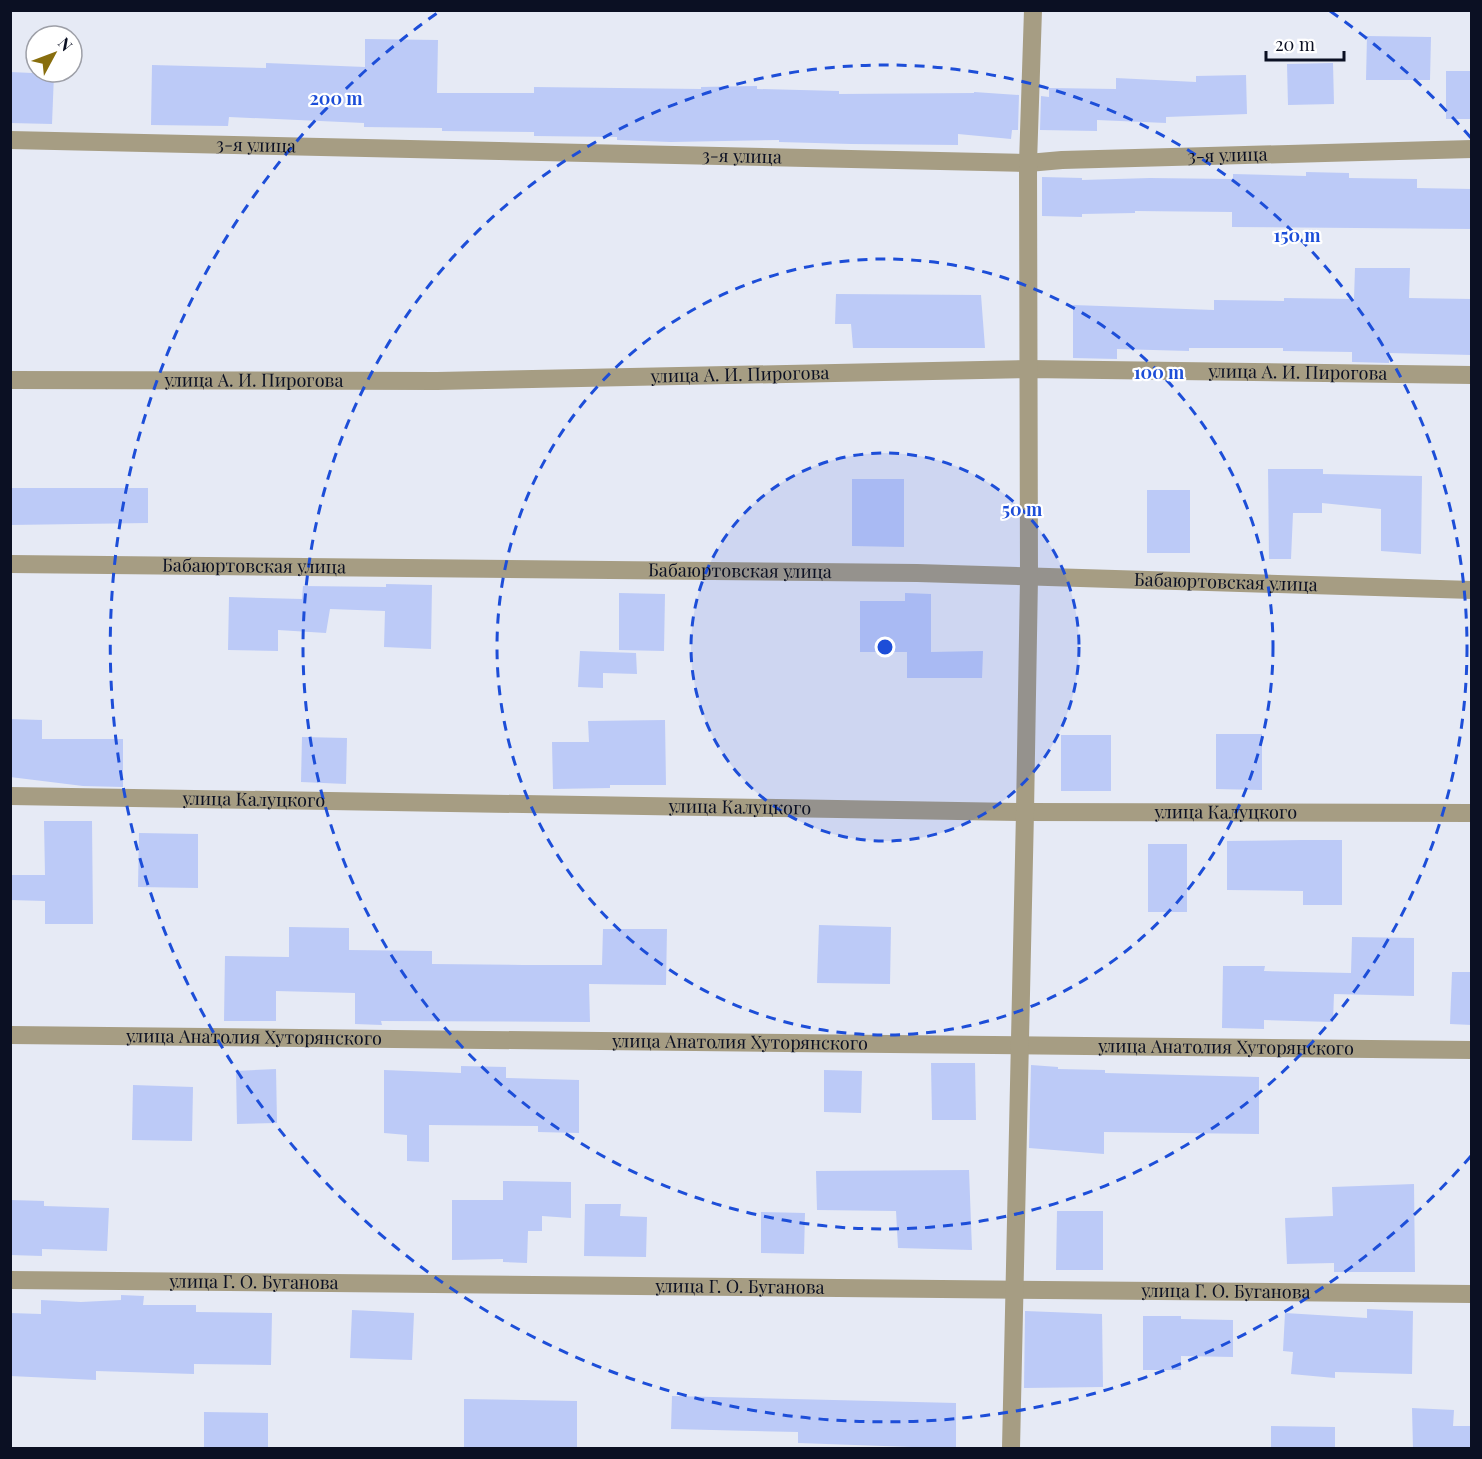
<svg xmlns="http://www.w3.org/2000/svg" width="1482" height="1459" font-family="'Playfair Display',serif">
<style>
.building{fill:#bccaf7}
.lines{fill:none;stroke-linecap:round;stroke-linejoin:round}
.minor{stroke:#a69d83;stroke-width:18}
.ring{fill:none;stroke:#1d4ed8;stroke-width:3;stroke-dasharray:10 8}
.labels{text-anchor:middle;stroke-width:4.5;stroke-linejoin:round;paint-order:stroke}
.street-label{font-size:18px;fill:#0b1023;stroke:#fff}
.centre{fill:#1d4ed8;stroke:#fff;stroke-width:3}
.ring-label{font-size:18px;text-anchor:middle;font-weight:bold;fill:#1d4ed8;stroke:#fff;stroke-width:4.5;stroke-linejoin:round;paint-order:stroke}
</style>
<rect width="100%" height="100%" fill="#e6eaf5"/>
<g class="building">
<path d="M 1367,36 L 1431,37 L 1430,80 L 1366,80 Z"/>
<path d="M 365,39 L 438,40 L 437,93 L 534,93 L 534,87 L 701,89 L 701,87 L 757,86 L 757,89 L 839,91 L 839,94 L 974,93 L 974,92 L 1019,95 L 1018,130 L 1012,130 L 1011,139 L 958,134 L 958,145 L 851,144 L 779,142 L 779,140 L 671,142 L 617,140 L 617,137 L 534,136 L 534,132 L 442,131 L 442,128 L 364,127 L 364,123 L 229,117 L 228,126 L 151,125 L 152,65 L 266,68 L 266,63 L 365,67 Z"/>
<path d="M 1333,63 L 1334,104 L 1288,105 L 1287,64 Z"/>
<rect x="1446" y="71" width="26" height="48"/>
<path d="M 10,72 L 54,74 L 52,124 L 10,123 Z"/>
<path d="M 1246,75 L 1247,114 L 1166,117 L 1166,123 L 1097,120 L 1097,131 L 1040,130 L 1041,96 L 1049,97 L 1049,88 L 1116,89 L 1116,78 L 1196,82 L 1196,76 Z"/>
<path d="M 1306,172 L 1349,173 L 1349,178 L 1417,179 L 1417,188 L 1472,189 L 1472,229 L 1232,227 L 1232,212 L 1135,211 L 1135,213 L 1082,214 L 1082,217 L 1042,216 L 1042,177 L 1082,178 L 1082,180 L 1150,178 L 1233,179 L 1233,174 L 1306,176 Z"/>
<path d="M 1355,268 L 1410,268 L 1409,298 L 1472,299 L 1472,355 L 1389,353 L 1389,363 L 1352,362 L 1352,352 L 1283,351 L 1283,348 L 1189,348 L 1189,351 L 1117,349 L 1117,359 L 1073,358 L 1073,305 L 1214,310 L 1214,300 L 1284,301 L 1284,298 L 1354,299 Z"/>
<path d="M 836,294 L 981,295 L 985,348 L 853,348 L 851,324 L 835,324 Z"/>
<path d="M 1268,469 L 1323,469 L 1323,474 L 1422,476 L 1421,554 L 1381,551 L 1381,509 L 1322,503 L 1322,513 L 1293,513 L 1291,559 L 1269,559 Z"/>
<path d="M 852,479 L 904,479 L 904,547 L 852,546 Z"/>
<path d="M 10,488 L 148,488 L 148,523 L 10,525 Z"/>
<rect x="1147" y="490" width="43" height="63"/>
<path d="M 386,584 L 432,585 L 431,649 L 384,647 L 385,611 L 330,609 L 326,633 L 278,630 L 278,651 L 228,650 L 229,597 L 302,599 L 303,586 L 386,587 Z"/>
<path d="M 619,593 L 665,594 L 664,651 L 619,650 Z"/>
<path d="M 905,593 L 931,594 L 931,652 L 983,651 L 982,678 L 907,678 L 907,652 L 860,652 L 860,601 L 905,601 Z"/>
<path d="M 580,651 L 636,653 L 637,674 L 603,673 L 603,688 L 578,687 Z"/>
<path d="M 10,719 L 42,720 L 42,739 L 123,739 L 123,787 L 83,786 L 10,777 Z"/>
<path d="M 665,720 L 666,785 L 610,785 L 610,788 L 553,789 L 552,742 L 589,742 L 588,721 Z"/>
<path d="M 1216,734 L 1262,734 L 1262,790 L 1216,789 Z"/>
<rect x="1061" y="735" width="50" height="56"/>
<path d="M 302,737 L 347,738 L 346,784 L 301,782 Z"/>
<path d="M 44,821 L 92,821 L 93,924 L 45,924 L 45,901 L 10,900 L 10,875 L 45,875 Z"/>
<path d="M 139,833 L 198,834 L 198,888 L 138,887 Z"/>
<path d="M 1302,840 L 1342,840 L 1342,905 L 1303,905 L 1303,891 L 1227,890 L 1227,841 Z"/>
<rect x="1148" y="844" width="39" height="68"/>
<path d="M 819,925 L 891,927 L 890,984 L 817,983 Z"/>
<path d="M 289,927 L 349,928 L 349,950 L 432,951 L 432,964 L 523,965 L 602,965 L 603,929 L 667,929 L 666,985 L 589,984 L 590,1022 L 381,1021 L 382,1025 L 355,1024 L 355,993 L 276,991 L 276,1021 L 224,1021 L 225,956 L 289,957 Z"/>
<path d="M 1352,937 L 1414,938 L 1414,996 L 1334,994 L 1333,1022 L 1264,1020 L 1264,1029 L 1222,1028 L 1223,966 L 1265,966 L 1264,971 L 1351,973 Z"/>
<path d="M 1452,972 L 1472,972 L 1472,1025 L 1450,1024 Z"/>
<path d="M 931,1063 L 975,1063 L 976,1120 L 932,1120 Z"/>
<path d="M 1031,1065 L 1058,1067 L 1058,1069 L 1105,1070 L 1105,1073 L 1259,1077 L 1259,1134 L 1104,1132 L 1104,1154 L 1029,1148 Z"/>
<path d="M 461,1066 L 506,1067 L 506,1078 L 579,1080 L 579,1133 L 538,1132 L 538,1126 L 429,1125 L 429,1162 L 407,1161 L 407,1135 L 384,1133 L 384,1070 L 461,1073 Z"/>
<path d="M 276,1069 L 277,1123 L 237,1124 L 236,1071 Z"/>
<path d="M 824,1070 L 862,1071 L 861,1113 L 824,1112 Z"/>
<path d="M 133,1085 L 193,1087 L 192,1141 L 132,1140 Z"/>
<path d="M 969,1170 L 972,1250 L 898,1248 L 896,1211 L 817,1210 L 816,1171 Z"/>
<path d="M 503,1181 L 571,1182 L 571,1218 L 542,1216 L 542,1231 L 528,1231 L 527,1263 L 503,1262 L 503,1259 L 452,1260 L 452,1200 L 503,1200 Z"/>
<path d="M 1414,1184 L 1415,1272 L 1334,1272 L 1334,1263 L 1287,1264 L 1285,1218 L 1333,1216 L 1332,1187 Z"/>
<path d="M 10,1200 L 44,1201 L 44,1206 L 109,1208 L 107,1251 L 42,1249 L 42,1256 L 10,1255 Z"/>
<path d="M 585,1204 L 621,1204 L 620,1216 L 647,1217 L 646,1257 L 584,1256 Z"/>
<path d="M 1057,1211 L 1103,1211 L 1103,1270 L 1056,1270 Z"/>
<path d="M 761,1212 L 805,1213 L 804,1254 L 761,1253 Z"/>
<path d="M 121,1295 L 144,1296 L 143,1305 L 196,1305 L 196,1312 L 272,1313 L 271,1365 L 194,1364 L 194,1374 L 96,1371 L 96,1380 L 10,1376 L 10,1313 L 41,1314 L 41,1300 L 81,1302 L 121,1300 Z"/>
<path d="M 1367,1309 L 1413,1311 L 1412,1374 L 1335,1372 L 1335,1378 L 1291,1374 L 1293,1352 L 1283,1351 L 1285,1313 L 1367,1318 Z"/>
<path d="M 352,1310 L 414,1313 L 412,1360 L 350,1358 Z"/>
<path d="M 1025,1311 L 1102,1314 L 1103,1387 L 1024,1388 Z"/>
<path d="M 1143,1316 L 1181,1316 L 1181,1319 L 1233,1320 L 1233,1357 L 1181,1356 L 1181,1370 L 1143,1370 Z"/>
<path d="M 672,1396 L 956,1403 L 956,1449 L 912,1449 L 912,1447 L 798,1443 L 798,1432 L 671,1429 Z"/>
<path d="M 464,1399 L 577,1401 L 577,1449 L 464,1449 Z"/>
<path d="M 1412,1408 L 1454,1410 L 1453,1426 L 1472,1426 L 1472,1449 L 1413,1449 Z"/>
<path d="M 204,1412 L 268,1413 L 268,1449 L 204,1449 Z"/>
<path d="M 1271,1426 L 1335,1427 L 1335,1449 L 1271,1449 Z"/>
</g>
<g class="lines">
<g class="minor">
<path id="s1" d="M 10,140 L 1028,163 L 1062,160 L 1472,149"/>
<path id="s2" d="M 10,380 L 437,381 L 1029,369 L 1472,375"/>
<path id="s3" d="M 10,564 L 917,573 L 1472,590"/>
<path id="s4" d="M 10,796 L 1025,812 L 1472,813"/>
<path id="s5" d="M 10,1035 L 1472,1050"/>
<path id="s6" d="M 10,1280 L 1472,1294"/>
<path d="M 1011,1448 L 1025,812 L 1029,577 L 1028,163 L 1033,10"/>
</g>
</g>
<circle cx="885" cy="647" r="194" fill="#1d4ed8" fill-opacity=".12"/>
<g class="ring">
<circle cx="885" cy="647" r="194"/>
<circle cx="885" cy="647" r="388"/>
<circle cx="885" cy="647" r="582"/>
<path d="M1471 1156A776 776 0 1 1 440 11M1330 11A776 776 0 0 1 1471 138"/>
</g>
<g class="labels">
<g class="street-label">
<text dy="6" stroke="none"><textPath href="#s1" startOffset="246">3-я улица</textPath></text>
<text dy="6" stroke="none"><textPath href="#s1" startOffset="1218">3-я улица</textPath></text>
<text dy="6" stroke="none"><textPath href="#s1" startOffset="732">3-я улица</textPath></text>
<text dy="6" stroke="none"><textPath href="#s2" startOffset="1288">улица А. И. Пирогова</textPath></text>
<text dy="6" stroke="none"><textPath href="#s2" startOffset="730">улица А. И. Пирогова</textPath></text>
<text dy="6" stroke="none"><textPath href="#s2" startOffset="244">улица А. И. Пирогова</textPath></text>
<text dy="6" stroke="none"><textPath href="#s3" startOffset="244">Бабаюртовская улица</textPath></text>
<text dy="6" stroke="none"><textPath href="#s3" startOffset="730">Бабаюртовская улица</textPath></text>
<text dy="6" stroke="none"><textPath href="#s3" startOffset="1216">Бабаюртовская улица</textPath></text>
<text dy="6" stroke="none"><textPath href="#s4" startOffset="244">улица Калуцкого</textPath></text>
<text dy="6" stroke="none"><textPath href="#s4" startOffset="730">улица Калуцкого</textPath></text>
<text dy="6" stroke="none"><textPath href="#s4" startOffset="1216">улица Калуцкого</textPath></text>
<text dy="6" stroke="none"><textPath href="#s5" startOffset="244">улица Анатолия Хуторянского</textPath></text>
<text dy="6" stroke="none"><textPath href="#s5" startOffset="730">улица Анатолия Хуторянского</textPath></text>
<text dy="6" stroke="none"><textPath href="#s5" startOffset="1216">улица Анатолия Хуторянского</textPath></text>
<text dy="6" stroke="none"><textPath href="#s6" startOffset="244">улица Г. О. Буганова</textPath></text>
<text dy="6" stroke="none"><textPath href="#s6" startOffset="730">улица Г. О. Буганова</textPath></text>
<text dy="6" stroke="none"><textPath href="#s6" startOffset="1216">улица Г. О. Буганова</textPath></text>
</g>
</g>
<circle cx="885" cy="647" r="9" class="centre"/>
<g class="ring-label">
<text x="336" y="105">200 m</text>
<text x="1297" y="242">150 m</text>
<text x="1159" y="379">100 m</text>
<text x="1022" y="516">50 m</text>
</g>
<rect width="1482" height="1459" fill="none" stroke="#0b1023" stroke-width="24"/>
<g transform="translate(54 54) rotate(49)"><circle r="28" fill="#ffffff" stroke="#9d9fa7" stroke-width="1.5"/>
<path d="M0-4.5L10 22L0 15L-10 22Z" fill="#886e0e"/>
<text y="-9" font-size="16" font-weight="bold" text-anchor="middle" fill="#0b1023">N</text>
</g>
<path d="M1266 51v9h78v-9" fill="none" stroke="#0b1023" stroke-width="3"/>
<text x="1275" y="51" font-size="18" fill="#0b1023" stroke="#ffffff" stroke-width="4.5" paint-order="stroke">20 m</text>
</svg>
